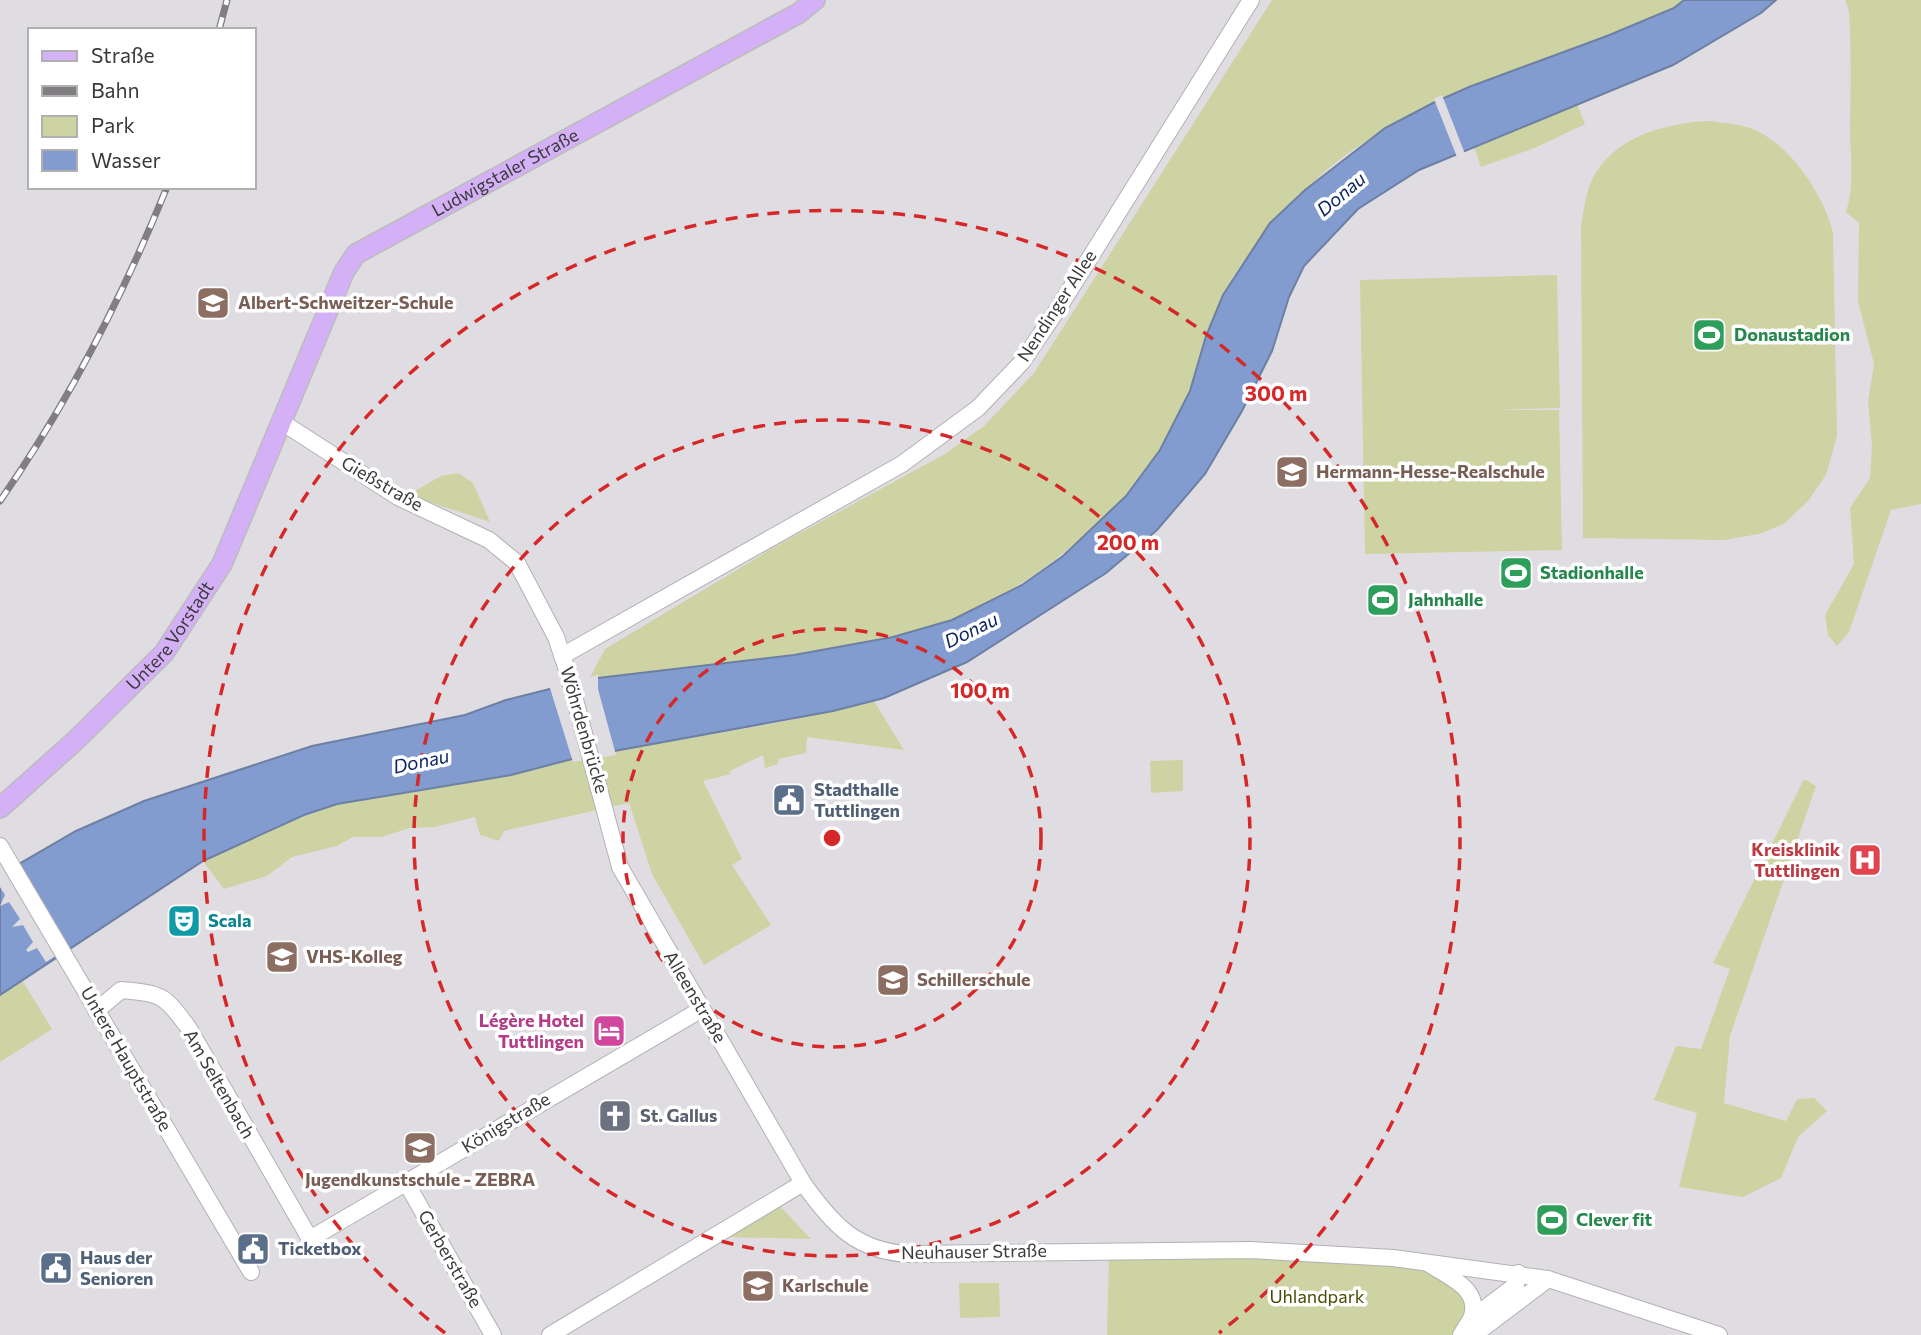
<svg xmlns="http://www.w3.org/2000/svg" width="1921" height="1335" font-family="Commissioner,sans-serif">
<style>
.green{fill:#ced3a3}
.water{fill:#829cd0;stroke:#6d7fa3;stroke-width:2}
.pier{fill:#e0dde2}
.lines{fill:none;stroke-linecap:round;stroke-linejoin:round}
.minor-casing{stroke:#b3b0b4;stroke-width:18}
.major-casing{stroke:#bcbcbc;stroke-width:22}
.minor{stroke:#fff;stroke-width:16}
.major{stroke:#d4b0f6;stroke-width:19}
.rail-casing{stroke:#807e81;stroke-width:7}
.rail{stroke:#fff;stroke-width:4.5;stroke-dasharray:13;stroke-linecap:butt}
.ring{fill:none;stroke:#d62828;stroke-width:3.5;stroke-dasharray:12 9}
.labels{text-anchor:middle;stroke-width:7;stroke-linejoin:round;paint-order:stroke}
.street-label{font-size:18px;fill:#3b3a3b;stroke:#fff}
.education-label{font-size:18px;font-weight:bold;fill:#785e54;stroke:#fff;text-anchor:start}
.leisure-label{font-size:18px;font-weight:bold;fill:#27864d;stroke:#fff;text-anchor:start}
.service-label{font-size:18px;font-weight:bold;fill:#4e5e75;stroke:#fff;text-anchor:start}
.health-label{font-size:18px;font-weight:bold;fill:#be3a42;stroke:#fff;text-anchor:end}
.culture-label{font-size:18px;font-weight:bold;fill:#0d838f;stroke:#fff;text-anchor:start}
.hotel-label{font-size:18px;font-weight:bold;fill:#b23c85;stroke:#fff;text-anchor:end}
.worship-label{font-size:18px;font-weight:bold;fill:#5b616d;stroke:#fff;text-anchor:start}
.park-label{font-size:18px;fill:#484b00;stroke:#fff}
.water-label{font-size:19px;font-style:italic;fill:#0c2562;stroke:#fff}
.centre{fill:#d62828;stroke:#fff;stroke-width:3.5}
.ring-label{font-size:21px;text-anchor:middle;font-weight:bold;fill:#d62828;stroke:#fff;stroke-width:7;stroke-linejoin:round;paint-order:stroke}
</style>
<rect width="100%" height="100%" fill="#e0dde2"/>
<g class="green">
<path d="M 1272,0 L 1684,0 C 1658,22 1616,32 1584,45 C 1485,84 1383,113 1305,190 C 1280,215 1236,266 1221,298 C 1208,328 1202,359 1191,390 C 1184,408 1172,427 1163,445 C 1147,475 1121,500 1097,524 C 1054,564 1009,595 955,619 C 922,633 883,639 848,645 C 762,661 675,669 589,679 L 605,649 L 778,545 L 945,454 L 984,426 L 1034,373 Z"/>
<path d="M 1845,0 L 1921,0 L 1921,504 L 1891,510 L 1849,632 L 1837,646 L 1828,635 L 1825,615 L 1854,564 L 1850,508 L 1870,478 L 1872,446 L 1868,402 L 1874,364 L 1858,301 L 1859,223 L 1846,212 C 1856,181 1849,153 1850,120 C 1851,83 1851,48 1849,11 Z"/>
<path d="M 1577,104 L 1585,124 L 1537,147 L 1481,167 L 1474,147 Z"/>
<path d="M 1711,121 C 1724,123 1738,124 1750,128 C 1789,142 1824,195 1833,233 L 1837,436 L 1826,475 L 1808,501 L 1784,524 L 1759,534 L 1724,540 L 1583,538 L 1581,225 C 1584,212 1585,195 1591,182 C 1611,137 1667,122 1711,121 Z"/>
<path d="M 1557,275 L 1560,408 L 1493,410 L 1559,410 L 1562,550 L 1365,554 L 1360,280 Z"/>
<path d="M 458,473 L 473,483 L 490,522 L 408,495 L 441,476 Z"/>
<path d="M 874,701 L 904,750 L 807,737 L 806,753 L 778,759 L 778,764 L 765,768 L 763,755 L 730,771 L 731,774 L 703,781 L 742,859 L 732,865 L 771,925 L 704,965 L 652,874 L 629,803 L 504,831 L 499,841 L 480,835 L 475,817 L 435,827 L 410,828 L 381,837 L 353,837 L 337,846 L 292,857 L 267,876 L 224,889 L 203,861 L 231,845 L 337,804 L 511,775 L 576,758 L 777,723 Z"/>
<path d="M 1183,760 L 1183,791 L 1151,793 L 1150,761 Z"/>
<path d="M 1804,779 L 1816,786 L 1730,1036 L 1724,1103 L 1786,1121 L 1797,1099 L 1814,1098 L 1827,1111 L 1798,1137 L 1781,1178 L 1743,1197 L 1679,1187 L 1697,1113 L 1654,1100 L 1676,1046 L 1701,1049 L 1730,969 L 1713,963 Z"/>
<path d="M 22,980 L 52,1029 L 0,1062 L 0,995 Z"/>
<path d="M 780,1206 L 811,1239 L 725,1237 Z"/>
<path d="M 1109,1256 L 1237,1256 L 1404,1265 L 1434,1272 L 1467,1298 L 1464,1325 L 1452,1335 L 1107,1335 Z"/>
<path d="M 959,1283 L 999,1283 L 1000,1317 L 960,1318 Z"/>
</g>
<path class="water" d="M 1684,0 L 1776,0 L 1761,13 L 1673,65 L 1419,170 L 1358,209 L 1304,266 L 1289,297 L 1272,351 L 1242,411 L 1205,474 L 1157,530 L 1106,573 L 967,662 L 884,698 L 833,711 L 576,758 L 511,775 L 337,804 L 304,815 L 203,861 L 0,995 L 0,875 L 76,831 L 144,801 L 312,746 L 465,715 L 506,700 L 589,679 L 794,655 L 893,637 L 952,620 L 1022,585 L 1063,556 L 1126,496 L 1160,450 L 1190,391 L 1206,336 L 1223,295 L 1270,223 L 1305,190 L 1385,128 L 1433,103 L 1469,87 L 1607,36 L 1674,8 Z"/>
<g class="pier">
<path d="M 1442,95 L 1465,154 L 1457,157 L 1434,99 Z"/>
<path d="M 598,675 L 598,689 L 616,755 L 573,762 L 549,685 Z"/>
<path d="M 18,861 L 69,947 L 46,962 L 37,948 L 28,952 L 26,950 L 33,942 L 23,925 L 12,927 L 20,919 L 9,902 L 0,906 L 5,895 L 0,887 L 0,871 Z"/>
</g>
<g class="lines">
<defs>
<g id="minor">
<path d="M 280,421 L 398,497 L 489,540 L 517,563 L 556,637 L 567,670 L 620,867 L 803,1183 C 832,1224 856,1251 908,1254 L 1250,1250 L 1393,1258 L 1548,1279 L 1719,1335"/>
<path d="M 562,656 L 902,464 L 978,408 L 1022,362 L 1061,304 L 1251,0"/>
<path d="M 0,846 L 251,1272"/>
<path d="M 96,1011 L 121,990 C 163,994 163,994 188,1027 L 310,1239 L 702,1009"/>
<path d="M 407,1184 L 493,1335"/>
<path d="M 1428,1263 C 1447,1277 1483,1288 1471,1319"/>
<path d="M 550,1335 L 803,1183"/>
<path d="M 1461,1335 L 1471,1319 L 1516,1285 L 1518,1273"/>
<path d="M 1474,1335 L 1548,1279"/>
</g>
<g id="major">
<path id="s1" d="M 0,808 L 75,741 L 164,653 L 222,564 L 344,272 L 356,254 L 799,13 L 815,0"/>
</g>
</defs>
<use href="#minor" class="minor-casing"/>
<use href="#major" class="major-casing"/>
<use href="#minor" class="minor"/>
<use href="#major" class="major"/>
<defs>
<g id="rail">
<path d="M 219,30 L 227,0"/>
<path d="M 0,501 C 68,403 122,298 167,187"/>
</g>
</defs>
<use href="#rail" class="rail-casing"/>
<use href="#rail" class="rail"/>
</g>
<g class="ring">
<circle cx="832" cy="838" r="209"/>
<circle cx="832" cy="838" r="418"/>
<path d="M445 1333A628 628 0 1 1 1219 1333"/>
</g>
<defs>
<symbol id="school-square" viewBox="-11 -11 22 22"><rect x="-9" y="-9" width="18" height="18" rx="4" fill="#8d6e63" stroke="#fff"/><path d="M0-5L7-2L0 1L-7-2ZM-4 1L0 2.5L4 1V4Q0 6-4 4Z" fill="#fff"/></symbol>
<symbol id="stadium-square" viewBox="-11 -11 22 22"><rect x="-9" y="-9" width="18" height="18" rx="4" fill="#2e9e5b" stroke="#fff"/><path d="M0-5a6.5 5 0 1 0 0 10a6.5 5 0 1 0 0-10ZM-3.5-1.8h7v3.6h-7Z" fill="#fff"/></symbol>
<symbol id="civic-square" viewBox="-11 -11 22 22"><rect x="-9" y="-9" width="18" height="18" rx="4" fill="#5c6f8a" stroke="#fff"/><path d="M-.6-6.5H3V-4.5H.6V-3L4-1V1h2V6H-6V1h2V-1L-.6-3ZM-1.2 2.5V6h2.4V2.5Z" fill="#fff"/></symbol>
<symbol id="hospital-square" viewBox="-11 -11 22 22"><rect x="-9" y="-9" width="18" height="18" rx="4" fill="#e0444e" stroke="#fff"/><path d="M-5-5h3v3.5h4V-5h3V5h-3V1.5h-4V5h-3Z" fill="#fff"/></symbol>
<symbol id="theatre-square" viewBox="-11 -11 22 22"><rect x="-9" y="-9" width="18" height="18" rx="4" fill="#0f9aa8" stroke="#fff"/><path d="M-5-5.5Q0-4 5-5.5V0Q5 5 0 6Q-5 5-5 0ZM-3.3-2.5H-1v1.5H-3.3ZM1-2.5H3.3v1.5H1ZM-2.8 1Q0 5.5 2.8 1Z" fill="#fff"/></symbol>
<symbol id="hotel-square" viewBox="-11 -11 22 22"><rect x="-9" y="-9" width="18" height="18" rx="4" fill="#d1479c" stroke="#fff"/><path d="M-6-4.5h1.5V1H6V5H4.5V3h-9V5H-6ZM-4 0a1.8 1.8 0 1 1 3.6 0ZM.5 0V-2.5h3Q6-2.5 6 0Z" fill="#fff"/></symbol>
<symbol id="church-square" viewBox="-11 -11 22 22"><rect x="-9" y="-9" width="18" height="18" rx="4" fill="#6b7280" stroke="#fff"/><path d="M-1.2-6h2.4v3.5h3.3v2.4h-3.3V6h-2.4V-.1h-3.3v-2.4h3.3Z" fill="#fff"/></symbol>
</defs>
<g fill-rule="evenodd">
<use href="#school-square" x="194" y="284" width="38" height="38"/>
<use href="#stadium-square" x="1690" y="316" width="38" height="38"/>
<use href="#school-square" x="1273" y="453" width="38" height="38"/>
<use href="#stadium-square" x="1497" y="554" width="38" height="38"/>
<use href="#stadium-square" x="1364" y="581" width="38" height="38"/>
<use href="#civic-square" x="770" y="781" width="38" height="38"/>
<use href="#hospital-square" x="1846" y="841" width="38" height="38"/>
<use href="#theatre-square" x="165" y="902" width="38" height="38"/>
<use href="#school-square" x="263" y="938" width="38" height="38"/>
<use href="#school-square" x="874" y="961" width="38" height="38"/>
<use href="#hotel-square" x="590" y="1012" width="38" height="38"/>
<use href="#church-square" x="596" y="1097" width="38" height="38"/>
<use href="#school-square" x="401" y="1129" width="38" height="38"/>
<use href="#stadium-square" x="1533" y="1201" width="38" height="38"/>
<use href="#civic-square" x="234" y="1230" width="38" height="38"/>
<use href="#civic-square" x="37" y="1249" width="38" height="38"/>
<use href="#school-square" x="739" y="1267" width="38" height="38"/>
</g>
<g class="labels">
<g class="street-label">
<text dy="6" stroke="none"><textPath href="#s1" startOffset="840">Ludwigstaler Straße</textPath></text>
<text transform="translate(1057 306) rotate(-57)" y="6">Nendinger Allee</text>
<text transform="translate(382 484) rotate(30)" y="6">Gießstraße</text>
<text dy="6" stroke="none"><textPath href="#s1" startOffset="243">Untere Vorstadt</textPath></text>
<text transform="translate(584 730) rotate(74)" y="6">Wöhrdenbrücke</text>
<text transform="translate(695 997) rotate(59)" y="6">Alleenstraße</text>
<text transform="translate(126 1059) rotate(60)" y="6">Untere Hauptstraße</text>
<text transform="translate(219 1084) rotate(60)" y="6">Am Seltenbach</text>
<text transform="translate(506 1123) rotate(-31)" y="6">Königstraße</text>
<text transform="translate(974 1252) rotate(-1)" y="6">Neuhauser Straße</text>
<text transform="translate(450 1259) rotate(60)" y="6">Gerberstraße</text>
</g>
<g class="education-label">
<text x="238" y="309">Albert-Schweitzer-Schule</text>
<text x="1316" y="478">Hermann-Hesse-Realschule</text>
<text x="306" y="963">VHS-Kolleg</text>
<text x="917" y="986">Schillerschule</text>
<text x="420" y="1186" text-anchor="middle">Jugendkunstschule - ZEBRA</text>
<text x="782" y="1292">Karlschule</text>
</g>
<g class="leisure-label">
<text x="1734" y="341">Donaustadion</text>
<text x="1540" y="579">Stadionhalle</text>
<text x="1408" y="606">Jahnhalle</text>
<text x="1576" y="1226">Clever fit</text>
</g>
<g class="service-label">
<text x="814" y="796">Stadthalle<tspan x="814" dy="21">Tuttlingen</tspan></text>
<text x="278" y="1255">Ticketbox</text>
<text x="80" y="1264">Haus der<tspan x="80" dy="21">Senioren</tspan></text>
</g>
<g class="health-label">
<text x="1840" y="856">Kreisklinik<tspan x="1840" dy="21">Tuttlingen</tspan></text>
</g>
<g class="culture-label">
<text x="208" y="927">Scala</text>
</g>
<g class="hotel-label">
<text x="584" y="1027">Légère Hotel<tspan x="584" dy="21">Tuttlingen</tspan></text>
</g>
<g class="worship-label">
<text x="640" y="1122">St. Gallus</text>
</g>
<g class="park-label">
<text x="1317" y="1303">Uhlandpark</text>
</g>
<g class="water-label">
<text transform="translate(1341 194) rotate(-40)" y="7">Donau</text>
<text transform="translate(971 630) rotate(-26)" y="7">Donau</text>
<text transform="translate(421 761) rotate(-12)" y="7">Donau</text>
</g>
</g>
<circle cx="832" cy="838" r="10" class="centre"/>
<g class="ring-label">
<text x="1276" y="401">300 m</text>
<text x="1128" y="550">200 m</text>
<text x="980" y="698">100 m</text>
</g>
<rect x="28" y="28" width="228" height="161" fill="#ffffff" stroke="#b1b0b1" stroke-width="2"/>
<rect x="42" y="51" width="35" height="10" fill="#d4b0f6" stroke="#b1b0b1" stroke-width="2"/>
<text x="91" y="63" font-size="21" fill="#3b3a3b">Straße</text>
<rect x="42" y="86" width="35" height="10" fill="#807e81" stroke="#b1b0b1" stroke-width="2"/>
<text x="91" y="98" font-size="21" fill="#3b3a3b">Bahn</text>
<rect x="42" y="116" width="35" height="21" fill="#ced3a3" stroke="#b1b0b1" stroke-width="2"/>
<text x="91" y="133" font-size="21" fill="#3b3a3b">Park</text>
<rect x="42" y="150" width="35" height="21" fill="#829cd0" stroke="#b1b0b1" stroke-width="2"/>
<text x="91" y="168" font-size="21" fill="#3b3a3b">Wasser</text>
</svg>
